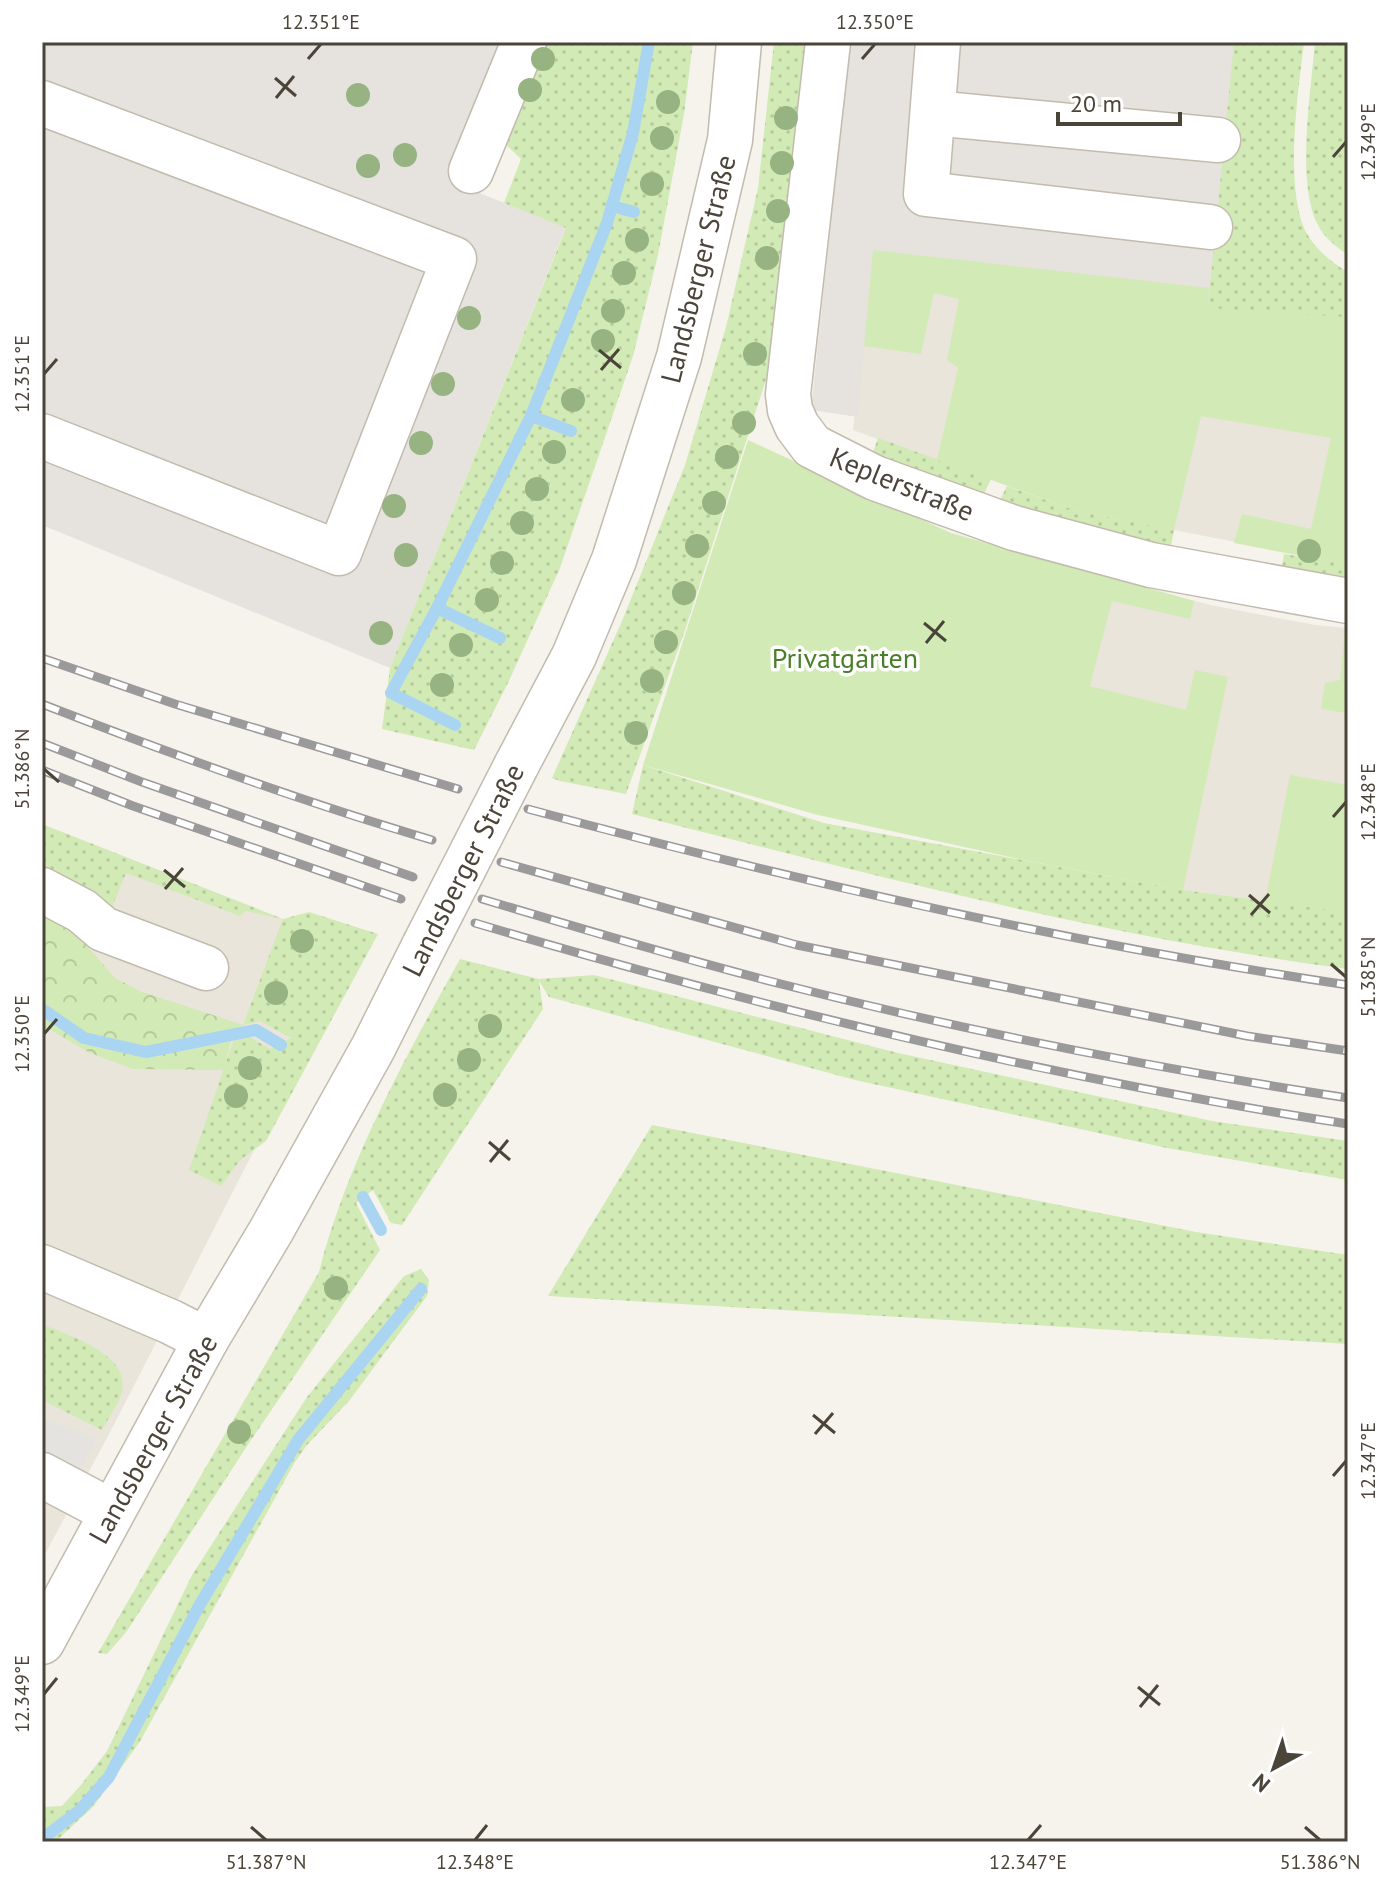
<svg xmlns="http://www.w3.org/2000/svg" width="1390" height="1884" font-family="'PT Sans',sans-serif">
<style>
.residential{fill:#eae5da}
.industrial{fill:#e6e2dd}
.grass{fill:url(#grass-dots)}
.forest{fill:url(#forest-crowns)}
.garden{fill:#d2eab5}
.parking{fill:#e5e3e0}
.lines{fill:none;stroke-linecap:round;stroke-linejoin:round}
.stream{stroke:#a9d4f2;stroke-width:12}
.minor-casing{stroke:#c2bbae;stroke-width:47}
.minor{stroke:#fff;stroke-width:44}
.rail-casing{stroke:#9a9a9a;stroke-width:9}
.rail{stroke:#fff;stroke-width:6;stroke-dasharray:18;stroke-linecap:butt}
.minor-bridge-casing{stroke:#c2bbae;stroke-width:47;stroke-linecap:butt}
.minor-bridge{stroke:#fff;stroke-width:44}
.tree{fill:#97b381}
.ticks{fill:none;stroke:#4b4439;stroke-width:3}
.labels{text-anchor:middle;stroke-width:7;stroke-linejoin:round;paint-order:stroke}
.street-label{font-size:28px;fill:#4b4439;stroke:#fff}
.park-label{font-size:28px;fill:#4a7f2a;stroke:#fff}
.neatline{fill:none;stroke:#4b4439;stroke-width:3}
.ticks-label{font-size:20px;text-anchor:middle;fill:#4b4439}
</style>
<defs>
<pattern id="grass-dots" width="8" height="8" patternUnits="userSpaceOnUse" patternTransform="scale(2)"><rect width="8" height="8" fill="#d2eab5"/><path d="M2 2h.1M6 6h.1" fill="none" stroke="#b6ca9c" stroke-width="1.8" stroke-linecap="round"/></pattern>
<pattern id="forest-crowns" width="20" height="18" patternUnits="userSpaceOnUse" patternTransform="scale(2)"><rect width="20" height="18" fill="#d2eab5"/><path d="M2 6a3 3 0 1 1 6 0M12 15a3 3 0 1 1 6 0" fill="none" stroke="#b6ca9c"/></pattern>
</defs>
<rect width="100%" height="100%" fill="#f6f3ec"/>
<g class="residential">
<path d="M 873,250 L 1348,318 L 1348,564 L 1077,511 L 853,430 Z"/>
<path d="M 1092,573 L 1210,605 L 1315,625 L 1348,628 L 1348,912 L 1183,890 L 1019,859 Z"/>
<path d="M 42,825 L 283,919 L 295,1070 L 118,1417 L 42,1560 Z"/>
</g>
<g class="industrial">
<path d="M 42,42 L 503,42 L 451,182 L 566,227 L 390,668 L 42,525 Z"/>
<path d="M 850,42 L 1256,42 L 1225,309 L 873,250 L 858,417 L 811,410 Z"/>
</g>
<g class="grass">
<path d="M 538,42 L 693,42 L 684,114 L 658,255 L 633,356 L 560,568 L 508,683 L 474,750 L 382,729 L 390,668 L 566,228 L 504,203 L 521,159 L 497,136 Z"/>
<path d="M 774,42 L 813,42 L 773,358 L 684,633 L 626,794 L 560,781 L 552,778 L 622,621 L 685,465 L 726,327 L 758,188 Z"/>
<path d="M 1234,42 L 1304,42 C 1298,92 1285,182 1304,228 C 1312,246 1331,263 1348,272 L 1348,318 L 1208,308 Z"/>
<path d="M 1315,42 L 1348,42 L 1348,255 C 1337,247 1324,238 1318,225 C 1296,184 1311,89 1315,42 Z"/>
<path d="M 878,438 L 991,479 L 980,503 L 869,464 Z"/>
<path d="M 1007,486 L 1077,511 L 1174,530 L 1169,557 L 996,508 Z"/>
<path d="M 1284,554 L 1348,564 L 1348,589 L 1280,578 Z"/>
<path d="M 643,765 L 824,823 L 1183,890 L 1348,912 L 1348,969 C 1106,937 868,874 632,814 Z"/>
<path d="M 42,824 L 283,919 L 309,912 L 378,934 L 266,1141 L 240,1160 L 221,1186 L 189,1170 L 234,1039 L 250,1037 L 270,1049 L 291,1038 L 260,1021 L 243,1025 L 283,919 L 246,911 L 240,916 L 126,873 L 112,907 L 42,876 Z"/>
<path d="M 460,959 L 539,979 L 594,975 L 898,1053 L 1212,1121 L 1348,1141 L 1348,1180 L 1167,1148 L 855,1080 L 549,997 L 539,981 L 543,1009 L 402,1225 L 391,1223 L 373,1190 L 356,1203 L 380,1250 L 249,1443 L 127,1631 L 107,1654 L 98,1653 L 319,1272 C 347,1162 405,1058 460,959 Z"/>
<path d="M 652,1125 L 1196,1232 L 1348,1255 L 1348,1344 L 548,1296 Z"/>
<path d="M 421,1269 L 429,1280 L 427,1296 L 349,1401 L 307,1445 L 295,1462 L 139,1743 L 93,1807 L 55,1842 L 42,1842 L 42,1807 L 62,1806 L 81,1785 L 107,1751 L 192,1575 L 307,1397 L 404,1276 Z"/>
<path d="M 42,1324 C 67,1335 131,1354 122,1391 C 119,1404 108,1418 102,1430 L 42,1400 Z"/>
</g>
<path class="forest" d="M 42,909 L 70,926 L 115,978 L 140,991 L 243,1025 L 232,1035 L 224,1070 L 133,1069 L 90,1053 L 42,1025 Z"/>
<g class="garden">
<path d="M 873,250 L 1209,288 L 1208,308 L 1348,317 L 1348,565 L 1234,543 L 1242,514 L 1311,529 L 1331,438 L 1201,416 L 1174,530 L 1077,511 L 937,460 L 958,368 L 947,360 L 959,299 L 934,293 L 921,354 L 864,346 Z"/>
<path d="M 748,440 L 951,533 L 1194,601 L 1190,619 L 1112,601 L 1090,686 L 1186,710 L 1195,670 L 1228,677 L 1183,890 L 1019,859 L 818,815 L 643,765 Z"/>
<path d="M 1345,628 L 1348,628 L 1348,713 L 1321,709 L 1325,683 L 1340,680 Z"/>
<path d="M 1290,775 L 1348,785 L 1348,912 L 1265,902 Z"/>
</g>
<path class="parking" d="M 42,1418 L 97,1439 L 77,1477 L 42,1458 Z"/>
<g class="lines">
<g class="stream">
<path d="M 612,206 L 634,212"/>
<path d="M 531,416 L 571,431"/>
<path d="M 437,608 L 500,638"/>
<path d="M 455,725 L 391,693 L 437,608 L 531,416 L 607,223 L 633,133 L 649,42"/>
<path d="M 42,1009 L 84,1038 L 146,1052 L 256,1030 L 281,1045"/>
<path d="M 363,1197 L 381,1230"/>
<path d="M 42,1839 L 80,1810 L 109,1777 L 199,1606 L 298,1440 L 421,1289"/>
</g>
<defs>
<g id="minor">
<path d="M 828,42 L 788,394 L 790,410 L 797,426 L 812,446 L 875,478 L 1014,528 L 1151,565 L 1348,601"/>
<path d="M 938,42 L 926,194 L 1210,227"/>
<path d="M 42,103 L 454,259 L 339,553 L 42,436"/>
<path d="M 933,113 L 1218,140"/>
<path d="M 471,171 L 524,42"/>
<path d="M 516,766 L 574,656 L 614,560 L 679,357 L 730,140 L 739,42"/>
<path d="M 42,890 L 82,911 L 103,929 L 206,968"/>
<path d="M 42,1267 L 171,1322 L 206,1340"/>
<path d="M 42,1475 L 112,1512"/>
<path d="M 42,1642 L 206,1340 L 271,1231 L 373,1048 L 424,946"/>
</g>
</defs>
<use href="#minor" class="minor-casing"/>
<use href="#minor" class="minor"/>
<defs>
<g id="rail">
<path d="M 42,658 L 175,704 L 458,789"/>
<path d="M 42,704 C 171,754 300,801 432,840"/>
<path d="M 42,743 L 142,782 L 413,877"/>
<path d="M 42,770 L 133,806 L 401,899"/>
<path d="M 528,809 C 799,882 1071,944 1348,985"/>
<path d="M 501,862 L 797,945 L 1247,1036 L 1348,1051"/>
<path d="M 482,899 C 582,929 683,959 785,985 C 970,1032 1159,1069 1348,1098"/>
<path d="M 475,923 C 764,1009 1050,1078 1348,1124"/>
</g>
</defs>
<use href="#rail" class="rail-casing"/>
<use href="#rail" class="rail"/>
<defs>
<path id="minor-bridge" d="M 424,946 L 516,766"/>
</defs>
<use href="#minor-bridge" class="minor-bridge-casing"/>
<use href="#minor-bridge" class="minor-bridge"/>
</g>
<g class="tree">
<circle cx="543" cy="59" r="12"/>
<circle cx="530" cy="90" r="12"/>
<circle cx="358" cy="95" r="12"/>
<circle cx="668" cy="102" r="12"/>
<circle cx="786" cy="118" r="12"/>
<circle cx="662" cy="138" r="12"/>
<circle cx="405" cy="155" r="12"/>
<circle cx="782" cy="163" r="12"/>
<circle cx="368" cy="166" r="12"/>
<circle cx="652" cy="184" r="12"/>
<circle cx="778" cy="211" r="12"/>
<circle cx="637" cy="240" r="12"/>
<circle cx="767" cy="258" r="12"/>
<circle cx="624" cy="273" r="12"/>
<circle cx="613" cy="311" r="12"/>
<circle cx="469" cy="318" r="12"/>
<circle cx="603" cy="341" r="12"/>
<circle cx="755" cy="354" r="12"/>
<circle cx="443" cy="384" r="12"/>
<circle cx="573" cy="400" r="12"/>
<circle cx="744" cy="423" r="12"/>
<circle cx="421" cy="443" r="12"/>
<circle cx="554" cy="452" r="12"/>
<circle cx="727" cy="457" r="12"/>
<circle cx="537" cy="489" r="12"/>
<circle cx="714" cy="503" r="12"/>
<circle cx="394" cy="506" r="12"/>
<circle cx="522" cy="523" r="12"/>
<circle cx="697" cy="546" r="12"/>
<circle cx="1309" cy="551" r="12"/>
<circle cx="406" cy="555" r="12"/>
<circle cx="502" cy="563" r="12"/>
<circle cx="684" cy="593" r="12"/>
<circle cx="487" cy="600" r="12"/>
<circle cx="381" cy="633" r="12"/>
<circle cx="666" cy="642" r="12"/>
<circle cx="461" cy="645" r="12"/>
<circle cx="652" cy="681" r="12"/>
<circle cx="442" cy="685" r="12"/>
<circle cx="636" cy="733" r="12"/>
<circle cx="302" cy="941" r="12"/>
<circle cx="276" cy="993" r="12"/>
<circle cx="490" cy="1026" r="12"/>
<circle cx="469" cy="1060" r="12"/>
<circle cx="250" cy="1068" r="12"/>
<circle cx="445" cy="1095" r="12"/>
<circle cx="236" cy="1096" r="12"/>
<circle cx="336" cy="1288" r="12"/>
<circle cx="239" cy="1432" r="12"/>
</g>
<path class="ticks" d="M 308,59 L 321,44M 862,59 L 875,44M 275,78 L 296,96M 276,98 L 294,76M 1333,157 L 1346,142M 599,350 L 621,368M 601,370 L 619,349M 44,374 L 57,359M 924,623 L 946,641M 926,643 L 944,621M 44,769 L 59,782M 1333,817 L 1346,802M 164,870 L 185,887M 165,889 L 183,868M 1249,895 L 1270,913M 1251,915 L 1269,894M 1331,964 L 1346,977M 44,1034 L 57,1019M 489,1142 L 510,1160M 490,1162 L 508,1140M 813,1415 L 835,1433M 815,1434 L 833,1413M 1333,1476 L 1346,1461M 1138,1687 L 1160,1705M 44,1694 L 57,1678M 1140,1707 L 1158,1685M 251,1827 L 266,1840M 1305,1827 L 1320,1840M 475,1840 L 487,1825M 1028,1840 L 1041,1825"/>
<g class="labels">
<g class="street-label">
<text transform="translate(698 269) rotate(-76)" y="10">Landsberger Straße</text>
<text transform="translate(902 484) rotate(22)" y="10">Keplerstraße</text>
<text transform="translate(463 870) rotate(-63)" y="10">Landsberger Straße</text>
<text transform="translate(153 1439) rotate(-61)" y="10">Landsberger Straße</text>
</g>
<g class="park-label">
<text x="845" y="668">Privatgärten</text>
</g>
</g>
<rect width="1390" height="1884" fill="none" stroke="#ffffff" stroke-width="88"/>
<g transform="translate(1274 1768) rotate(220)" stroke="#ffffff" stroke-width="6" paint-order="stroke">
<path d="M0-6L14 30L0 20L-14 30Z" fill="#4b4439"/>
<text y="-12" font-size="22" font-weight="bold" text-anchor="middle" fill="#4b4439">N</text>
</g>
<path d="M1058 112v12h122v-12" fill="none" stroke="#4b4439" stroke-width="4"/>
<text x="1070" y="112" font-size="24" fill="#4b4439" stroke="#ffffff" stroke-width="6" paint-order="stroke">20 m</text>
<rect x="44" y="44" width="1302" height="1796" class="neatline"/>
<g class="ticks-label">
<text x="321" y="29">12.351°E</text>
<text x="875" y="29">12.350°E</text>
<text transform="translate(1368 142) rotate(-90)" y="7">12.349°E</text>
<text transform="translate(22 374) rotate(-90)" y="7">12.351°E</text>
<text transform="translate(22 769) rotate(-90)" y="7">51.386°N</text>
<text transform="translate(1368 802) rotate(-90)" y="7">12.348°E</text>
<text transform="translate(1368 977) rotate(-90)" y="7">51.385°N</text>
<text transform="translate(22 1034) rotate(-90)" y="7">12.350°E</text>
<text transform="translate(1368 1461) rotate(-90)" y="7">12.347°E</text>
<text transform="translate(22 1694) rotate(-90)" y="7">12.349°E</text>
<text x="266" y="1869">51.387°N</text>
<text x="475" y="1869">12.348°E</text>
<text x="1028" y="1869">12.347°E</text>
<text x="1320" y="1869">51.386°N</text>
</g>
</svg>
